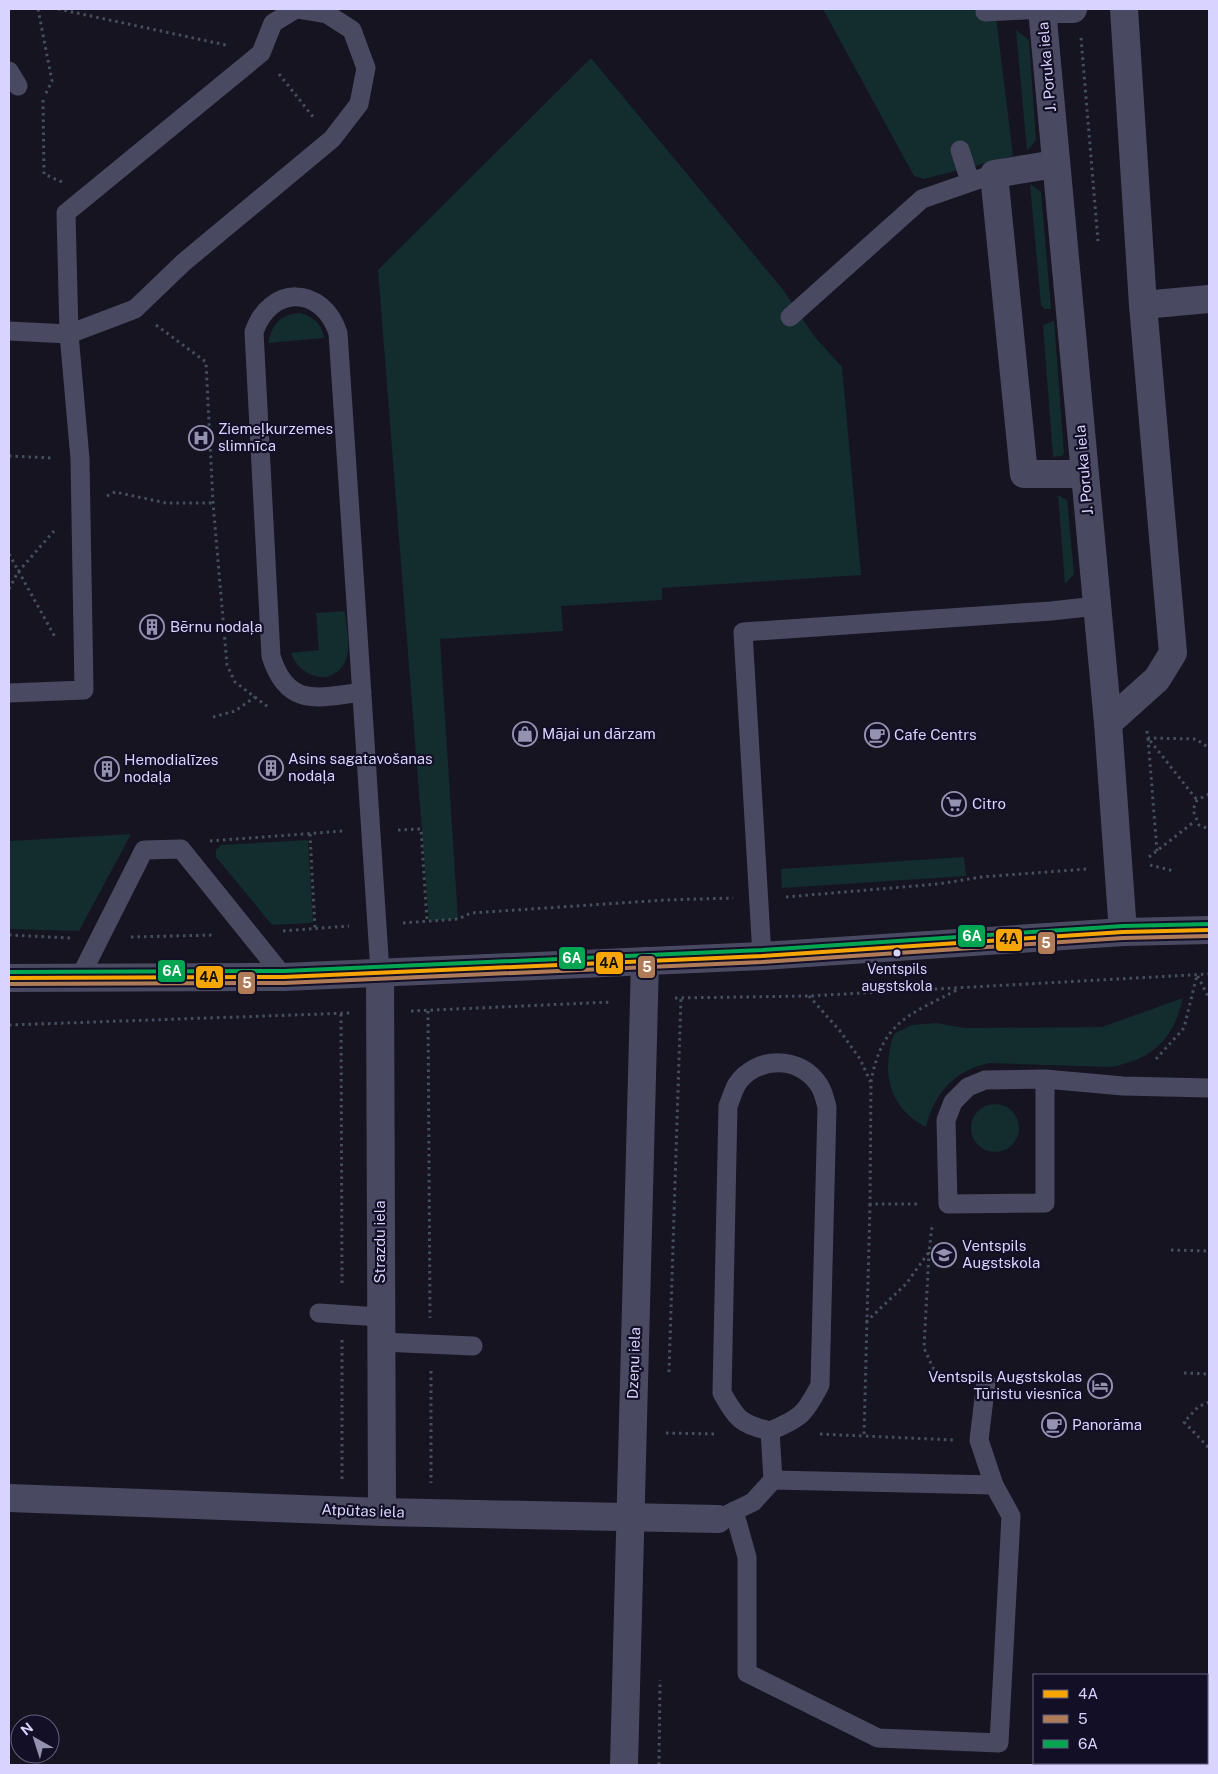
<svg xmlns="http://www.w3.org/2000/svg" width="1218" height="1774" font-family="'Public Sans',sans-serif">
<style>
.green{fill:#132c2d}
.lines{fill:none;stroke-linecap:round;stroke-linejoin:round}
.path{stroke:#44505f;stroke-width:3;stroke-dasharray:2.5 4;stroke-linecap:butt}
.service{stroke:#4a4962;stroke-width:19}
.minor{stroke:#4a4962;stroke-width:28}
.tertiary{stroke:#4a4962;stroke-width:28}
.bus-1-casing{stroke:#130f26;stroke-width:8}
.bus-2-casing{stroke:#130f26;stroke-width:8}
.bus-3-casing{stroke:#130f26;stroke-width:8}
.bus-1{stroke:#f7a600;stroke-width:4}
.bus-2{stroke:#b07c57;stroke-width:4}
.bus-3{stroke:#00a651;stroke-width:4}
.bus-dot{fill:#d9d4ff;stroke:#130f26;stroke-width:2}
.labels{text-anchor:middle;stroke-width:4.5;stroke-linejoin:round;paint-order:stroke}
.bus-label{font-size:14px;fill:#d9d4ff;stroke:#130f26}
.street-label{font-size:15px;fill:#d9d4ff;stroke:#130f26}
.poi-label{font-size:15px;fill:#d9d4ff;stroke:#130f26;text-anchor:start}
.line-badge{stroke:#130f26;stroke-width:2}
.badge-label{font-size:14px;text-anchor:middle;font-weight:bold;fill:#fff}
.pale-badge-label{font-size:14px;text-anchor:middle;font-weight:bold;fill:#111}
</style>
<rect width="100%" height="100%" fill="#161421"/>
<g class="green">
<path d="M 823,9 L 995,9 L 1013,156 L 924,179 L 914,176 Z"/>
<path d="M 1016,30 L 1029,40 L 1036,140 L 1027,151 Z"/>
<path d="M 591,58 L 784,291 L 814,336 L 842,367 L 861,575 L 662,588 L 662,600 L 561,606 L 563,631 L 440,639 L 458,919 L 429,921 L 378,270 Z"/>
<path d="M 1030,184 L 1041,192 L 1051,309 L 1045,309 L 1041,305 Z"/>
<path d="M 300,313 C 314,317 321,323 324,338 L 268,343 C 272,324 281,314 300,313 Z"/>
<path d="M 1054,321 L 1064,453 L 1062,456 L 1053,457 L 1043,325 Z"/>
<path d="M 1058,495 L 1067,500 L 1074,574 L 1065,584 Z"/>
<path d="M 345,611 C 346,627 352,647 345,662 C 331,689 299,676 291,653 L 319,650 L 316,613 Z"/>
<path d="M 131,834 L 79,931 L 9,929 L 9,841 Z"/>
<path d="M 308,840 L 313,923 L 272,925 L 216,857 L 216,850 L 221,845 Z"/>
<path d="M 964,857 L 966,876 L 782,888 L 781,869 Z"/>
<path d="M 1183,998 C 1173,1040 1153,1059 1111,1067 L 989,1063 C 954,1071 935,1092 926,1127 C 888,1108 881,1071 894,1034 L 912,1025 L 936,1023 L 965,1028 L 1102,1027 Z"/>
<circle cx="995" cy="1128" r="24"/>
</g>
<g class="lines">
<g class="path">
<path d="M 38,9 L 52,81 L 45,95"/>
<path d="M 58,9 L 226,45"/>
<path d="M 1081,38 L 1098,241"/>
<path d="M 279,74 L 314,118"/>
<path d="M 43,100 L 44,174 L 62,182"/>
<path d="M 156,325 L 206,362 L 213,503 L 227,665 L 235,682 L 268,707"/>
<path d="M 9,456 L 53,458"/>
<path d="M 107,496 L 115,492 L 166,503 L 213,503"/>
<path d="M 9,554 L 55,637"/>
<path d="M 9,589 L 18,572 L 54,531"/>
<path d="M 213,717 L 235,711 L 255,697"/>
<path d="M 1147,731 L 1148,738 L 1196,739 L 1209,748"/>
<path d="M 1209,794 L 1197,800 L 1193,810 L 1199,825 L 1209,829"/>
<path d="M 398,830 L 421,829 L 427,921"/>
<path d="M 310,834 L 315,929"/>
<path d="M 210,841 L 343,831"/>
<path d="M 1157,851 L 1148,738 L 1197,800"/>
<path d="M 1149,857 L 1195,821"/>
<path d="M 1150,865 L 1174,871"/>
<path d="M 786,897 L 938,884 L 981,877 L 1086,869"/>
<path d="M 403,923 L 458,919 L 471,913 L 665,900 L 733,898"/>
<path d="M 283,931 L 349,926"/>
<path d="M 9,935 L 70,938"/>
<path d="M 131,937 L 215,935"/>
<path d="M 809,996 L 840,1031 L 860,1059 L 871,1083 L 870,1204 L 921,1204"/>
<path d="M 675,998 L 808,996 L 1209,974"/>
<path d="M 411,1011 L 612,1002"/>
<path d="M 428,1011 L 430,1318"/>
<path d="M 341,1014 L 342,1287"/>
<path d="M 9,1025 L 350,1013"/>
<path d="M 1156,1059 L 1184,1028 L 1197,975 L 1209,998"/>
<path d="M 871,1082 C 882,1021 909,1015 959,989"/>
<path d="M 870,1204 L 864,1436 L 954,1440"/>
<path d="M 1171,1250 L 1209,1251"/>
<path d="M 929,1252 L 924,1348 L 933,1368 L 948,1378 L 960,1379"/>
<path d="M 866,1322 L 906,1284 L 929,1252 L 932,1226"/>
<path d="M 342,1340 L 342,1479"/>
<path d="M 431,1371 L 431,1483"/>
<path d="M 669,1372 L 681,997"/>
<path d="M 1184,1373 L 1209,1374"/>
<path d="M 1209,1402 L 1198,1407 L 1184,1422 L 1209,1448"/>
<path d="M 666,1433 L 716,1434"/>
<path d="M 820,1434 L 864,1436"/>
<path d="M 659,1765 L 660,1680"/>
</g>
<g class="service">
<path d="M 985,12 L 1042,9"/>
<path d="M 9,71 L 18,86"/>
<path d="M 960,150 L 970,181"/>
<path d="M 790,317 L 922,199 L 994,174"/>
<path d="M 9,331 L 69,334 L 135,309 L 184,262 L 332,139 L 359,104 L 366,68 L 352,30 L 327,14 L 297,9"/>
<path d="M 362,692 C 318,698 287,708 271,656 L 254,332 C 270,285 322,285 338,333 C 352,546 367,759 380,972"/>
<path d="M 9,693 L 84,690 L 80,459 L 69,334 L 66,213 L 261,53 L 273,23 L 296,9"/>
<path d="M 762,956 L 743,632 L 1051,611 L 1097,606"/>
<path d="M 79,979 L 144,850 L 181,849 L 284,977"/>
<path d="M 1045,1079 L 1045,1203 L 948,1204 L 946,1120 L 953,1102 L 968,1087 L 985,1080 L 1045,1079 L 1123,1086 L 1209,1088"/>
<path d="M 319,1313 L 380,1317"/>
<path d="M 381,1342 L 473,1346"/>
<path d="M 773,1480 L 994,1485"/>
<path d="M 734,1511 L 747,1557 L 747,1673 L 878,1738 L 999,1743 L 1011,1516 L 994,1485 L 979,1440 L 986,1382"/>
<path d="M 718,1519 L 753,1502 L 773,1480 L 770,1431 C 801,1418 805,1414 820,1385 L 827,1107 C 825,1100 823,1090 819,1085 C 800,1055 756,1056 737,1084 C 733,1091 731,1099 728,1106 L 722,1393 C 737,1419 740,1424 770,1431"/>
<path d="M 1207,1761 L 1209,1761"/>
</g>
<g class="minor">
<path d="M 1042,9 L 1073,9"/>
<path d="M 1055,164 L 994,174 L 1024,474 L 1084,474"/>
<path d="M 1143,305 L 1209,299"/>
<path d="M 1108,723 L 1157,679 L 1173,653 L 1143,305 L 1124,9"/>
<path d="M 380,972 L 382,1512"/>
<path d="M 9,1498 L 382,1512 L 718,1519"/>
<path d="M 624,1765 L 645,961"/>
</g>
<g class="tertiary">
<path d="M 1042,9 L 1108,723 L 1123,932"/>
<path d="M 9,978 L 284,977 L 762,956 L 1123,932 L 1209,930"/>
</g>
<defs>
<path id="bus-1" d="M 9,978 L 284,977 L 762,956 L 1123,932 L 1209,930"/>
<path id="bus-2" d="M 9,984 L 284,983 L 762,962 L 1123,938 L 1209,936"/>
<path id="bus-3" d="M 9,972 L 284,971 L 762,950 L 1123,926 L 1209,924"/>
</defs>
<use href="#bus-1" class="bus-1-casing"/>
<use href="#bus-2" class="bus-2-casing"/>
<use href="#bus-3" class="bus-3-casing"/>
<use href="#bus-1" class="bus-1"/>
<use href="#bus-2" class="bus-2"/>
<use href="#bus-3" class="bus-3"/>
</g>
<defs>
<symbol id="hospital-ring" viewBox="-11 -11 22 22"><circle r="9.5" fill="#130f26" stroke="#9591b1" stroke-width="1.5"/><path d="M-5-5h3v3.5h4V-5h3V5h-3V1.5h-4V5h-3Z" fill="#9591b1"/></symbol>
<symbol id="building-ring" viewBox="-11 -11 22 22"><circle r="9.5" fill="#130f26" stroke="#9591b1" stroke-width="1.5"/><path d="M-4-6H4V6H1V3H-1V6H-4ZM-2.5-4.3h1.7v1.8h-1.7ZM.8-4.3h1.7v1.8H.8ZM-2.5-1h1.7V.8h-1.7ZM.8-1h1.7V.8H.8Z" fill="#9591b1"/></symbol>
<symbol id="shop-ring" viewBox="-11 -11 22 22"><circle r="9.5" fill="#130f26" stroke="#9591b1" stroke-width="1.5"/><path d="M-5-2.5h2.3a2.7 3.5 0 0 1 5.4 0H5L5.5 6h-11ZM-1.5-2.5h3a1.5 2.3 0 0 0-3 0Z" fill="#9591b1"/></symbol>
<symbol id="cafe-ring" viewBox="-11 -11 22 22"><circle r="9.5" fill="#130f26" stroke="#9591b1" stroke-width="1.5"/><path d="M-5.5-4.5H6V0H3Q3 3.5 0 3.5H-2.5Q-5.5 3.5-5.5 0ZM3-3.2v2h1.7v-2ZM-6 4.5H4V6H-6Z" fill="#9591b1"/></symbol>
<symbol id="supermarket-ring" viewBox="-11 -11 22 22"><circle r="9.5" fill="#130f26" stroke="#9591b1" stroke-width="1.5"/><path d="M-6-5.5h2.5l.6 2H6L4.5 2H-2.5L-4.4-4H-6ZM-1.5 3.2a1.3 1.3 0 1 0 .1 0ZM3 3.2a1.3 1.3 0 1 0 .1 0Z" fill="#9591b1"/></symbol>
<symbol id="university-ring" viewBox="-11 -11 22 22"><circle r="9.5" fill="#130f26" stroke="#9591b1" stroke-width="1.5"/><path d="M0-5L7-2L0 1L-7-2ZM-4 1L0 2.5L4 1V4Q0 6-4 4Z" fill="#9591b1"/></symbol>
<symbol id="hotel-ring" viewBox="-11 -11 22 22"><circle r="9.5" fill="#130f26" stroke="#9591b1" stroke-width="1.5"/><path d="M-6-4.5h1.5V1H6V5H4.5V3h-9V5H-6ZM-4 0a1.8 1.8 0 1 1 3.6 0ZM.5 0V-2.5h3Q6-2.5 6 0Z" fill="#9591b1"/></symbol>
</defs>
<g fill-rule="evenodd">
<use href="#hospital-ring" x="187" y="424" width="28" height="28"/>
<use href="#building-ring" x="138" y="613" width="28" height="28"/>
<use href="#shop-ring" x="511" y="720" width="28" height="28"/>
<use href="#cafe-ring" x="863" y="721" width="28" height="28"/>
<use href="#building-ring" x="257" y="754" width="28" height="28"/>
<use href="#building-ring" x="93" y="755" width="28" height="28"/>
<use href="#supermarket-ring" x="940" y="790" width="28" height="28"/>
<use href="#university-ring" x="930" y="1241" width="28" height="28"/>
<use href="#hotel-ring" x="1086" y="1372" width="28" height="28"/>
<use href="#cafe-ring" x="1040" y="1411" width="28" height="28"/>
</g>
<circle class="bus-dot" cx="897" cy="953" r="4.5"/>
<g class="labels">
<g class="bus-label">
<text x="897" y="974">Ventspils<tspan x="897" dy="17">augstskola</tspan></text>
</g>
<g class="street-label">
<text transform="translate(1047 67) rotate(-95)" y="5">J. Poruka iela</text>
<text transform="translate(1084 470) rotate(-95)" y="5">J. Poruka iela</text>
<text transform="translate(380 1242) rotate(-90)" y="5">Strazdu iela</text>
<text transform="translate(634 1363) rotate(-88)" y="5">Dzeņu iela</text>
<text transform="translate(363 1511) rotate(2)" y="5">Atpūtas iela</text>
</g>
<g class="poi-label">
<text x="218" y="434">Ziemeļkurzemes<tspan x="218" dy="17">slimnīca</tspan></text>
<text x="170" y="632">Bērnu nodaļa</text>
<text x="542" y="739">Mājai un dārzam</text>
<text x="894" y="740">Cafe Centrs</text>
<text x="288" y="764">Asins sagatavošanas<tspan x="288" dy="17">nodaļa</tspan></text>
<text x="124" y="765">Hemodialīzes<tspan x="124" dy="17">nodaļa</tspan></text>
<text x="972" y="809">Citro</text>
<text x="962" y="1251">Ventspils<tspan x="962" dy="17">Augstskola</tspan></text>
<text x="1082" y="1382" text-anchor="end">Ventspils Augstskolas<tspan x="1082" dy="17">Tūristu viesnīca</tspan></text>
<text x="1072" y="1430">Panorāma</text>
</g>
</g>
<g class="line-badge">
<rect x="957" y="924" width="29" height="24" rx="5" fill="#00a651"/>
<rect x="995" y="928" width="28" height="24" rx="5" fill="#f7a600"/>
<rect x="1037" y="931" width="19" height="24" rx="5" fill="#b07c57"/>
<rect x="558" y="946" width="28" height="24" rx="5" fill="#00a651"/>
<rect x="595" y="951" width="29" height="24" rx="5" fill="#f7a600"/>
<rect x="637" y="955" width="19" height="24" rx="5" fill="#b07c57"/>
<rect x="157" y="959" width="29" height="24" rx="5" fill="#00a651"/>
<rect x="195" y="965" width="29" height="24" rx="5" fill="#f7a600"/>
<rect x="237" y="971" width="19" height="24" rx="5" fill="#b07c57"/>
</g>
<g class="badge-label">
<text x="972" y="941">6A</text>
<text x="1046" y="948">5</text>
<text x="572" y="963">6A</text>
<text x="647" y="972">5</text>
<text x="172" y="976">6A</text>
<text x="247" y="988">5</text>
</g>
<g class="pale-badge-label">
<text x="1009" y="944">4A</text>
<text x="609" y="968">4A</text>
<text x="209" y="982">4A</text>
</g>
<rect width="1218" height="1774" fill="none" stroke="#d9d4ff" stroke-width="20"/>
<rect x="1033" y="1674" width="175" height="90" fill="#130f26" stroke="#625e7d"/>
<rect x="1043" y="1690" width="25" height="8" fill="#f7a600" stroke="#625e7d"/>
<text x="1078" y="1699" font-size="15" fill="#d9d4ff">4A</text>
<rect x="1043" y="1715" width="25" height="8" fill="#b07c57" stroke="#625e7d"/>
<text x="1078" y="1724" font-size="15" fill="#d9d4ff">5</text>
<rect x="1043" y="1740" width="25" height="8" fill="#00a651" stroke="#625e7d"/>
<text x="1078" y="1749" font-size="15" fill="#d9d4ff">6A</text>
<g transform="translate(35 1739) rotate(321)"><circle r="24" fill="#130f26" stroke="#625e7d"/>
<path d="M0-4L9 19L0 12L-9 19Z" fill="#9591b1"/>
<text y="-8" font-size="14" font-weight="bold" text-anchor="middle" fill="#d9d4ff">N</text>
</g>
</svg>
